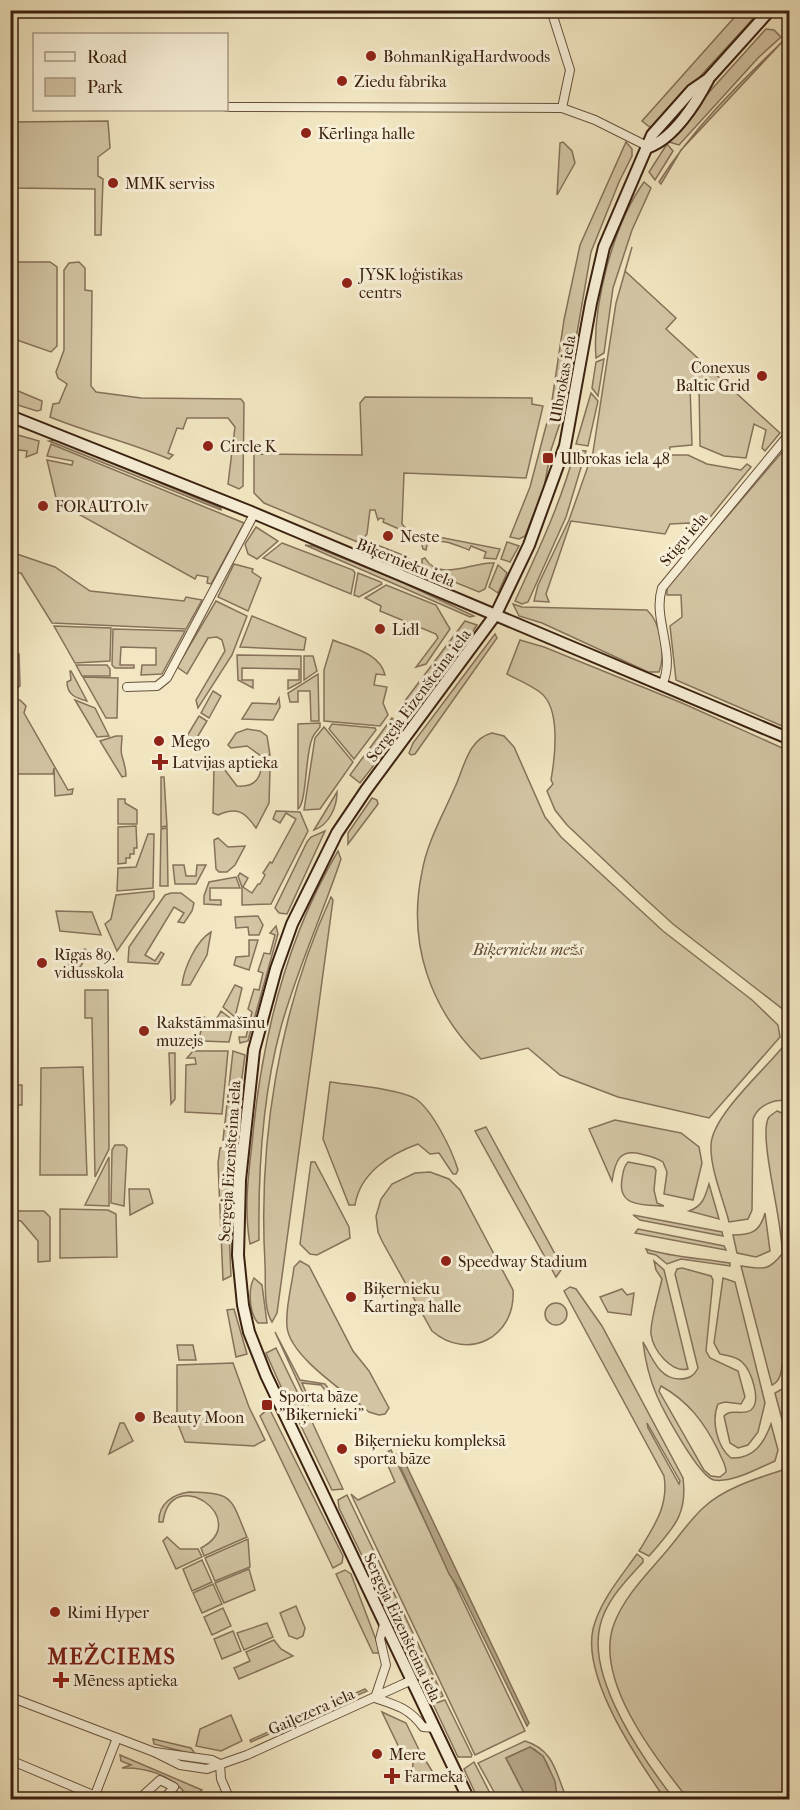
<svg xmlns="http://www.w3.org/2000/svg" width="800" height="1810" font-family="'IM FELL French Canon',serif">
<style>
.green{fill:#d3c5a4;stroke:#86725a;stroke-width:1.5;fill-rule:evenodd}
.water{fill:#b3a385;stroke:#836f56;stroke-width:1.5}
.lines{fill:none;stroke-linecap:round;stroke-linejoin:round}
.street-casing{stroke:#68523c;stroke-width:10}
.secondary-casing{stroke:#3a2010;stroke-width:14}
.street{stroke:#f7efd7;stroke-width:8}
.secondary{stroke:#f7efd7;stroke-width:10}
.poi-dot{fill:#8f2418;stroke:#f7efd7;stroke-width:2}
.labels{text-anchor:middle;stroke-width:6;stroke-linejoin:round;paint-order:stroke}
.poi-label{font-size:16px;fill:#3a2010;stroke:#f7efd7;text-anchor:start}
.street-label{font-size:16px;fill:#3a2010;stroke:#f7efd7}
.park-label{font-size:16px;font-style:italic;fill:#604935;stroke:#f7efd7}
.district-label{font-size:22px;font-weight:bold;letter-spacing:1.5px;fill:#7a1f14;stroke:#f7efd7}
</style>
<rect width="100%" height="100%" fill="#f2e7c2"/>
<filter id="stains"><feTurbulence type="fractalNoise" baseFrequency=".00333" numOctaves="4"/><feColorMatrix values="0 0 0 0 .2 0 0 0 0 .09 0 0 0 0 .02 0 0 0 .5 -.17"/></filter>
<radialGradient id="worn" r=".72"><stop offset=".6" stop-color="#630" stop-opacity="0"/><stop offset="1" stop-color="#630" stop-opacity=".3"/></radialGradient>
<g class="green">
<path d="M 740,11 L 760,11 L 652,129 L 642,121 Z"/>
<path d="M 766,29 L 774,30 L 781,37 L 758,58 L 679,145 L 669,142 L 693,110 Z"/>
<path d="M 784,40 L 681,150 L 661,184 L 659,182 C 693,128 739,84 784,40 Z"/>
<path d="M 108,121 L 110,148 L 98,157 L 98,176 L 103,179 L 101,235 L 95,235 L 95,189 L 11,188 L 11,122 Z"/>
<path d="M 563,142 L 572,151 L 575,163 L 557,195 L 560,143 Z"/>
<path d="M 626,142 L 632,149 L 632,156 L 619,182 L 591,252 L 563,414 L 551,450 L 544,488 L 525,536 L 519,539 L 510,537 L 530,487 L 551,407 L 564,320 L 580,245 Z"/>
<path d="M 667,144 L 673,151 L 655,180 L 649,172 Z"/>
<path d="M 644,182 L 651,188 L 632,230 L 613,288 L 604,353 L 596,358 C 592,306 613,225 644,182 Z"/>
<path d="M 632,247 L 625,271 L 676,318 L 666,329 L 780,433 L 765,451 L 762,448 L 766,430 L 754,424 L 746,458 L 724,456 L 700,446 L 699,384 L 690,386 L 692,445 L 670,447 L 669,455 L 688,455 L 707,464 L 741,470 L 747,464 L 751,467 L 697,533 L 689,523 L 670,524 L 665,534 L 571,521 L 546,594 L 549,602 L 534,601 L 538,585 L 569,520 L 593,452 L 616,303 Z"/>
<path d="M 15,262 L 50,262 L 57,267 L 57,346 L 51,352 L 11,338 L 11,264 Z"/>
<path d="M 79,262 L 85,268 L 85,290 L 92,291 L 91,386 L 96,392 L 141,398 L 241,399 L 244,403 L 243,486 L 239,489 L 228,484 L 235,427 L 228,418 L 187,418 L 183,429 L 177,428 L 168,453 L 173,455 L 169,459 C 129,442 89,433 50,417 L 53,404 L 59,403 L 67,384 L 58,378 L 56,372 L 64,350 L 64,270 L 69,263 Z"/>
<path d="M 604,359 L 598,396 L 592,388 L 596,362 Z"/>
<path d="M 11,388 L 42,401 L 41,410 L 37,411 L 11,403 Z"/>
<path d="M 591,393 L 598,401 L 588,446 L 576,444 Z"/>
<path d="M 365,397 L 532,398 L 532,404 L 543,406 L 526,478 L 404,473 L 402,524 L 408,531 L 500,549 L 496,559 L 484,558 L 486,552 L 471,546 L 469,550 C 456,545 438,536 427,545 L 426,550 L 423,549 L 420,538 L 383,522 L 384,519 L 380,518 L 378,520 L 375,510 L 370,510 L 367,534 L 360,543 L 264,503 L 254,493 L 254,454 L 362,455 L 360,403 Z"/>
<path d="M 11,433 L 39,441 L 37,453 L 26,457 L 27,451 L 11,449 Z"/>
<path d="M 56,440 L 221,508 L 221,510 L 49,441 Z"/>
<path d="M 51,444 L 244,523 L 211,584 L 207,583 L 208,577 L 197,575 L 195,579 L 57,502 L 47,460 L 72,465 L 73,461 L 47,456 Z"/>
<path d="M 789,444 L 789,729 L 676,680 L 670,626 L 682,617 L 681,595 L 667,595 L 667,587 Z"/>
<path d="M 575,450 L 586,451 L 566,517 L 528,602 L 522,604 L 515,601 C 538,551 561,503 575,450 Z"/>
<path d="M 256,527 L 278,541 L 257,559 L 248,554 L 245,544 Z"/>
<path d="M 507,542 L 519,546 L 510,562 L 501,559 Z"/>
<path d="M 282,543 L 353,570 L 355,573 L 351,594 L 263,558 Z"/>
<path d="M 305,545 L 313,546 L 402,582 L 474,616 L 470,617 Z"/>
<path d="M 377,545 L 408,557 L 413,565 L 368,548 Z"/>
<path d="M 11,552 L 55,567 L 90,591 L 184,601 L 186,597 L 202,600 L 186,629 L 52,623 L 21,573 L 11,573 Z"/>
<path d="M 425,558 C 439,583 474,561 494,563 L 485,589 L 479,592 L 422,569 L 422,559 Z"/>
<path d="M 234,564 L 253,569 L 252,572 L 261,578 L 248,611 L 218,597 Z"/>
<path d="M 498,565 L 507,573 L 498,593 L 489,587 Z"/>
<path d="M 358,573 L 381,582 L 382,584 L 359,597 L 354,595 Z"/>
<path d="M 386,585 L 436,605 L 450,629 L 426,664 L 416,667 L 438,638 L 436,634 L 380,611 L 381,606 L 365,598 Z"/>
<path d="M 216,601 L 247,616 L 232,655 L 198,708 L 196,700 L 225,651 L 222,640 L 217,637 L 208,638 L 187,674 L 177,667 Z"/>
<path d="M 513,604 L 522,607 L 647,610 C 661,623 666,654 659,672 L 648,672 L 542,623 L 519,616 Z"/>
<path d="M 252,616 L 306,638 L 304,650 L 240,647 Z"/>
<path d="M 465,621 L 477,625 L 470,636 L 414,713 L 407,715 L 400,713 L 398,710 Z"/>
<path d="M 54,626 L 111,628 L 110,661 L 75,663 Z"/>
<path d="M 113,629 L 185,631 L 162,674 L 141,675 L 142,665 L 156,665 L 156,648 L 121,647 L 120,665 L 134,665 L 134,668 L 115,668 L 112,665 Z"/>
<path d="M 495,634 L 497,638 L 415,754 L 411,755 L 409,753 L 413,743 Z"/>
<path d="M 333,640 C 352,648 380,653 385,675 L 376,674 L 374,685 L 387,687 L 383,703 L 388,715 L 380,726 L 324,721 L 324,670 Z"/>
<path d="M 520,640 L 544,647 L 682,703 L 789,751 L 789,1014 L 673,924 L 640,894 L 567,825 L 555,810 L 547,791 L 553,784 L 551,780 C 555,757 561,709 541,693 C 531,685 518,680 507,674 Z"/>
<path d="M 19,654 L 20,686 L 12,691 L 10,670 L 14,656 Z"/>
<path d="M 237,655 L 301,656 L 301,682 L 288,689 L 288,680 L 299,680 L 299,669 L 242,668 L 242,680 L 253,680 L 253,688 L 238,680 Z"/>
<path d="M 304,656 L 313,656 L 317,671 L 304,680 Z"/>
<path d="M 76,665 L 107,665 L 110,669 L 110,676 L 82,676 Z"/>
<path d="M 70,671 L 71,671 L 87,701 C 76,698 67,695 67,682 L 71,680 Z"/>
<path d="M 318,674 L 319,721 L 311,721 L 310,691 L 298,691 L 298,702 L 290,702 L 288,693 Z"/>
<path d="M 83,677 L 118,678 L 117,718 L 106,718 Z"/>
<path d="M 213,691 L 221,696 L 209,718 L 201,713 Z"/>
<path d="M 279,698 L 280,707 L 273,720 L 242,719 L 252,703 L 276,704 Z"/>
<path d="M 11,700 L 20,700 L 26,706 L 24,713 L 68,790 L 73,789 L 72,794 L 55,796 L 54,768 L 53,774 L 16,774 L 11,762 Z"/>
<path d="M 75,700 L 95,708 L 109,736 L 97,737 Z"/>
<path d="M 199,716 L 207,721 L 195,741 L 187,736 Z"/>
<path d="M 392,718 L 399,725 L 399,733 L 360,783 L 350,775 Z"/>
<path d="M 320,723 L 320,727 C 317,731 313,735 312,739 C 305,755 307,802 298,809 L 298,724 Z"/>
<path d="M 332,724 L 375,728 L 376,730 L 354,759 L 329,729 Z"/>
<path d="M 324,727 L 353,762 L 320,809 L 304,810 L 315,738 Z"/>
<path d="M 247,729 L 260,731 L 267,736 L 270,755 L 261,756 L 247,746 L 231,748 L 228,745 L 236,733 Z"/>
<path d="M 492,733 L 504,736 L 514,747 L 545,817 L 561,837 L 663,931 L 752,1000 L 778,1025 L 780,1037 L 709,1118 L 618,1097 L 560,1075 L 528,1048 L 481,1059 C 430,1009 407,943 422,872 C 427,842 443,815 455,787 C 464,768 468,739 492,733 Z"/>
<path d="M 116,736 L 122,736 C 122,743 120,750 122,756 C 124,763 126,768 126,776 L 122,777 L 100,741 Z"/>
<path d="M 218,761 L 237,786 C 249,787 259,783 261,769 L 270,769 L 269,803 L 256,828 C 245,812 237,806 218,815 L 213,813 L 214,766 Z"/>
<path d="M 161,777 L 164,777 L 167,826 L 161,827 Z"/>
<path d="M 337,792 C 337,807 329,825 314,830 Z"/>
<path d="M 372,798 L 377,800 L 378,804 L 348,844 L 348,833 Z"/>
<path d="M 118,799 L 125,799 L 125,803 L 137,810 L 137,824 L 118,824 Z"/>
<path d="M 276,811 L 300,812 L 308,831 L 271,904 L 242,905 L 242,887 L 238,876 L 240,873 L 248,878 L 243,887 L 252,893 L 258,884 L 260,884 L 265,875 L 263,873 L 270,862 L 272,863 L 296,819 L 286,813 L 280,823 L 273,819 Z"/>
<path d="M 136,826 L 137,848 L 134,848 L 134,854 L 130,854 L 130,858 L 126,858 L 126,863 L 118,864 L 118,827 Z"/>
<path d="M 167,828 L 168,886 L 160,886 L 161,829 Z"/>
<path d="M 325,831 L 287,914 L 279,913 L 275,908 L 307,842 L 311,837 Z"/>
<path d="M 148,834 L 154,834 L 153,888 L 117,891 L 118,868 L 136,867 Z"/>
<path d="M 218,838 L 228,847 L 245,846 L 235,865 L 227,872 L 219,872 L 216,869 L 214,840 Z"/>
<path d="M 338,851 L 341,859 C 322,916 297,969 281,1027 C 263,1093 258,1171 259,1240 L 250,1244 C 244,1211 248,1177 252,1144 C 261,1042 285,940 338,851 Z"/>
<path d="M 173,865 L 184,865 L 186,876 L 196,876 L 197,865 L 206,865 L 196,884 L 175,884 Z"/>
<path d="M 236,877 L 240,888 L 210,888 L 210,900 L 221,900 L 221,905 L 204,904 L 204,896 L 209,882 Z"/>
<path d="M 154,891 L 154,898 L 117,951 L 105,924 L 111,919 L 116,895 Z"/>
<path d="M 171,893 L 181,893 L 194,903 L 192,911 L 184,923 L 178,922 L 184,913 L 174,907 L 145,955 L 155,961 L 161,952 L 164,954 L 158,964 L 128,962 L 129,947 L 165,895 Z"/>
<path d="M 331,897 L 333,900 L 277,1313 L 272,1322 C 263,1309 266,1280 265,1264 C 258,1139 279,1011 331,897 Z"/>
<path d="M 56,911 L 92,912 L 101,935 L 60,931 Z"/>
<path d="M 258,916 L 263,925 L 259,935 L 249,935 L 248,927 L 236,928 L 235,917 Z"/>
<path d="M 276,926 L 278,934 L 248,1041 L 240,1043 L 239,1037 L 246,1037 L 252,1012 L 248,1009 L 254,989 L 259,990 L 263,973 L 258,971 L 264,953 L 270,954 L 275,935 L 270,933 Z"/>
<path d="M 211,932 L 207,955 L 190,985 L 182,985 C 184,968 196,941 211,932 Z"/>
<path d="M 249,940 L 258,940 L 249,970 L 234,965 L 236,957 L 249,956 Z"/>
<path d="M 85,949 L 89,952 L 78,971 L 69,971 L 68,953 Z"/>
<path d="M 235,985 L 242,988 L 235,1017 L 223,1007 Z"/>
<path d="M 85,990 L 108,990 L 109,1149 L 95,1177 L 92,1018 L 85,1018 Z"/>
<path d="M 221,1011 L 234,1021 L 229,1042 L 201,1041 L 199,1039 L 204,1017 L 214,1023 Z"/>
<path d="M 786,1043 L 789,1043 L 789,1101 C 775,1098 758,1105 753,1119 L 752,1210 L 748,1219 L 729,1222 C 723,1198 710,1169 711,1145 C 712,1115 767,1068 786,1043 Z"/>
<path d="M 193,1051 L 228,1051 L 222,1114 L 185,1112 L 186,1065 L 196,1064 L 195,1058 L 187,1058 Z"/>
<path d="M 233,1051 L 245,1055 L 234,1137 L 223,1140 Z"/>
<path d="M 169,1053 L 175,1053 L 175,1099 L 171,1104 Z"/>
<path d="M 83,1067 L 87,1175 L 40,1175 L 41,1068 Z"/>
<path d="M 330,1082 C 350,1085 401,1089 416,1099 C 433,1111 452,1150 458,1170 L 456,1174 L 453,1174 L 439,1153 L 430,1154 L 418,1144 C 390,1154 360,1173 355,1205 L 349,1205 L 323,1139 Z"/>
<path d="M 22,1085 L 22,1105 L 11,1105 L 11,1085 Z"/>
<path d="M 777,1111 L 789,1116 L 790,1344 C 778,1355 787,1378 772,1385 L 741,1266 C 762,1269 768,1272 782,1254 C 784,1225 757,1134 769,1117 C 771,1115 774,1113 777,1111 Z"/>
<path d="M 615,1120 L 681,1133 L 699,1147 L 702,1163 L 693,1200 L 664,1194 L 667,1172 L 663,1162 C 656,1157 649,1156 641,1154 C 619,1148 615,1162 612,1181 L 589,1129 Z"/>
<path d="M 486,1127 L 561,1265 L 561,1270 L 556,1277 L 475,1131 Z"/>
<path d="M 115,1145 L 124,1145 L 127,1148 L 124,1206 L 111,1203 L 112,1150 Z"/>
<path d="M 225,1147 L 233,1149 L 229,1230 L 231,1276 L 223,1280 L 218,1163 L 220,1148 Z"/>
<path d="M 109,1157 L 109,1206 L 85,1205 Z"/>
<path d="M 311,1162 L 315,1162 L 349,1227 L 350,1238 L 317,1255 L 310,1254 L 300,1244 Z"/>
<path d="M 628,1162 L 654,1167 L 656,1170 L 654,1190 L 657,1203 L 664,1206 C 643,1205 617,1207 622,1179 C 623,1173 623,1167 628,1162 Z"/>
<path d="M 430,1172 L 449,1179 L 460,1190 L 513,1290 C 516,1337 468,1362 432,1331 L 382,1241 L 378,1232 L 376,1216 L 381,1199 L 392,1184 L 415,1173 Z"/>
<path d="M 709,1184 L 719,1219 L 689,1211 C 703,1206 705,1197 709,1184 Z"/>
<path d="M 129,1189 L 149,1189 L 153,1203 L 130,1215 Z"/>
<path d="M 60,1209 L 108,1210 L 116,1214 L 117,1257 L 60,1258 Z"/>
<path d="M 11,1211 L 44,1211 L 50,1217 L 50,1261 L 38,1262 L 38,1241 L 21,1221 L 11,1220 Z"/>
<path d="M 765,1213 L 770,1251 L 756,1257 L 737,1253 L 733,1235 C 751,1235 760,1232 765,1213 Z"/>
<path d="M 633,1215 L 722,1232 L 723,1236 L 640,1220 Z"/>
<path d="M 638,1229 L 724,1246 L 726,1250 L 635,1233 Z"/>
<path d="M 646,1249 C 674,1258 702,1258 730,1263 L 730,1266 L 681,1259 L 667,1264 L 656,1255 L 648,1253 Z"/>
<path d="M 300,1261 L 309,1266 L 353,1351 L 369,1371 L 389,1408 L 385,1414 L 379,1415 L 369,1412 C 347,1393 290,1357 287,1327 C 285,1308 292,1286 294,1267 Z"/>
<path d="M 654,1261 L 664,1270 L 688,1369 C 671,1373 653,1350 651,1334 C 650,1321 659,1293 662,1279 L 656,1270 Z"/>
<path d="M 682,1268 L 711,1276 L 713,1280 L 706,1351 L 710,1358 L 738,1371 L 745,1397 L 741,1404 L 725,1402 L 718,1404 C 711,1420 717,1447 731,1458 C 754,1459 764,1443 771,1424 L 778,1450 L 775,1461 C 758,1468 733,1483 714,1480 C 699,1477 664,1412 657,1396 C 650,1380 645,1360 643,1342 C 652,1357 659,1379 679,1379 C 689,1379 694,1376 698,1368 L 675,1274 L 677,1269 ZM 661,1386 C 688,1401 704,1422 718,1450 C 721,1458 726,1464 726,1472 L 720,1477 L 711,1476 L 704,1470 L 659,1391 Z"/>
<path d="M 254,1278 L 262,1285 L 267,1323 L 258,1323 C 249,1313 248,1289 254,1278 Z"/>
<path d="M 723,1278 L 735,1282 L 765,1403 L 758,1432 L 748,1445 L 738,1448 L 730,1443 L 724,1416 C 731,1408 742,1416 751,1410 C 762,1401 751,1370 742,1362 C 736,1356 727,1356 720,1354 L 714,1343 Z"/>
<path d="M 570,1287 L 576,1289 L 602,1326 L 683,1478 C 688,1516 672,1529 649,1556 L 639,1551 C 654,1526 669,1506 664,1476 L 564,1291 ZM 647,1423 L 680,1481 L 679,1484 L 648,1428 Z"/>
<path d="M 622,1289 L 627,1295 L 634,1293 L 631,1315 L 608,1312 L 600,1297 Z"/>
<circle cx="556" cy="1314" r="11"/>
<path d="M 234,1309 L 247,1354 L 236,1357 L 227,1310 Z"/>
<path d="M 275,1332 L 300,1380 L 325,1384 L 334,1396 L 331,1398 L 321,1385 L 302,1383 L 309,1399 L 308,1404 Z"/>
<path d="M 177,1345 L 193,1345 L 196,1360 L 179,1360 Z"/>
<path d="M 276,1348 L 304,1406 L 297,1410 L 291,1409 L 266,1353 Z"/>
<path d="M 233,1363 L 249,1407 L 265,1440 L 254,1446 L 185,1442 L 174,1414 L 177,1413 L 177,1365 Z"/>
<path d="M 789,1365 L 790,1365 L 789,1446 L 775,1393 L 789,1385 Z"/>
<path d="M 269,1408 L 343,1556 L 342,1563 L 333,1568 L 260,1416 Z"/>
<path d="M 307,1411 L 343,1489 L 332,1490 L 298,1420 L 299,1415 Z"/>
<path d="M 120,1423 L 124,1423 L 133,1441 L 109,1454 Z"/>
<path d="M 391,1450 L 525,1731 L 475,1755 L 351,1494 L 358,1500 L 395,1482 L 383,1454 Z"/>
<path d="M 789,1468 L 789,1799 L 688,1799 C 656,1758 593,1680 614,1624 C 624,1597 646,1575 664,1554 C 677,1539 689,1521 703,1508 C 725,1487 761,1477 789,1468 Z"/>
<path d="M 189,1492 C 235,1493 230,1497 247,1537 L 204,1556 L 201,1548 C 254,1520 171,1462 163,1522 L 159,1522 C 158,1504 173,1494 189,1492 Z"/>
<path d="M 347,1495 L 443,1696 L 432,1701 L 339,1508 L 338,1500 Z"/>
<path d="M 167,1537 L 180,1549 L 198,1549 L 202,1557 L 176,1569 L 163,1541 Z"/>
<path d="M 248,1539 L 250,1567 L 215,1581 L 205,1558 Z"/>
<path d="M 637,1554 L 643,1559 L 643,1562 C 626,1581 606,1600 600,1626 C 587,1679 643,1759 674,1799 L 665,1799 C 638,1760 582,1679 593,1629 C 600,1601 620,1578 637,1554 Z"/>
<path d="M 202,1560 L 212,1582 L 192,1591 L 183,1569 Z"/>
<path d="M 249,1569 L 255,1590 L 224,1603 L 215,1583 Z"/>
<path d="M 345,1570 L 351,1574 L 381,1653 L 373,1653 L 336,1574 Z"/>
<path d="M 213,1584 L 222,1604 L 202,1613 L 193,1593 Z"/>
<path d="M 296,1606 L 305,1628 L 303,1636 L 297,1639 L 289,1636 L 280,1613 Z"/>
<path d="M 223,1608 L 231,1626 L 212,1635 L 204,1617 Z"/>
<path d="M 267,1623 L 273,1637 L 244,1650 L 237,1633 Z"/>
<path d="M 233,1631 L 241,1651 L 222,1659 L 214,1639 Z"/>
<path d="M 274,1640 L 281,1649 L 293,1656 L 239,1679 L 234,1668 L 250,1661 L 246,1652 Z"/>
<path d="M 365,1689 L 367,1691 L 251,1742 L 250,1740 Z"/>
<path d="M 445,1700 L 472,1755 L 471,1757 L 458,1757 L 433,1704 Z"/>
<path d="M 382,1712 L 406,1723 L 422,1756 L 406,1762 Z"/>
<path d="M 231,1715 L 242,1741 L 221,1751 L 196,1746 L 200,1729 Z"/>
<path d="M 153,1739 L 191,1748 L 196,1755 L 154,1744 Z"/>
<path d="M 525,1741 C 555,1750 556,1775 567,1799 L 555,1799 L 557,1796 C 551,1778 551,1757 530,1747 L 506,1758 L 527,1799 L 498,1799 L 478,1763 Z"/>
<path d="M 120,1755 L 202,1790 L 190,1799 L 177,1799 L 185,1793 C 171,1775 145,1767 122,1768 L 131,1765 L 121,1761 Z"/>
<path d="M 424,1758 L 437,1779 L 432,1782 L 429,1777 L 412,1775 L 413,1763 Z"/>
<path d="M 474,1762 L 493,1799 L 478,1799 L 464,1769 Z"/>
</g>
<g class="water">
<path d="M 400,1452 L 529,1723 L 527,1726 L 461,1592 L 449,1574 L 395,1455 Z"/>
<path d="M 530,1747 L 543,1756 L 555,1781 L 557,1796 L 555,1799 L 527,1799 L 506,1758 Z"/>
</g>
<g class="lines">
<defs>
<g id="street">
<path d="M 551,10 L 570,70 L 562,108"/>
<path d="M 226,107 L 562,108 L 595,120 L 649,147"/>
<path d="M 662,685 C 677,654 652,619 662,588 L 790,433"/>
<path d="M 127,687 L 157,686 L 167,678 L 254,514"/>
<path d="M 10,1697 L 154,1752 L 180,1765 L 207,1769 L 247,1755 L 412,1680"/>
<path d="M 375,1698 L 386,1665 L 380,1639 L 384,1624"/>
<path d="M 375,1698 C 396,1705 409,1708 423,1727 L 435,1728"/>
<path d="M 155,1752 L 212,1760 L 220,1764"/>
<path d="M 10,1760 L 105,1800"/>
<path d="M 220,1764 L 221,1779 L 230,1800"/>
<path d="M 95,1795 L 117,1738"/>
<path d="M 138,1800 L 160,1780 L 174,1787 L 163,1800"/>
</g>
<g id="secondary">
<path d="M 649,147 C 674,138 696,103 708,80"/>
<path d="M 10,416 L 251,512 L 790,739"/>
<path d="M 469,1800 L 266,1375 L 249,1332 L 243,1305 L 238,1255 L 240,1180 L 254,1050 L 276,969 L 292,924 L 337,833 L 366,790 L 496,614 L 529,545 L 565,446 L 591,303 L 604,247 L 652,135 L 692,90 L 708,79 L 770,10"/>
</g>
</defs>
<use href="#street" class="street-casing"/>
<use href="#secondary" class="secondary-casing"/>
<use href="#street" class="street"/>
<use href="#secondary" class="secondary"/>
</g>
<g class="poi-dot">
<circle cx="371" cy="56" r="6"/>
<circle cx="342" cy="81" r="6"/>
<circle cx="306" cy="133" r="6"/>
<circle cx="113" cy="183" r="6"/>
<circle cx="347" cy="283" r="6"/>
<circle cx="762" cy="376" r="6"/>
<circle cx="208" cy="446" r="6"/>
<rect x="542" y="452" width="12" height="12" rx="3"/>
<circle cx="43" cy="506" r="6"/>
<circle cx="388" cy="536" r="6"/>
<circle cx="380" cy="629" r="6"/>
<circle cx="159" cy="741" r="6"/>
<path d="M157 753h6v6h6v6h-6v6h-6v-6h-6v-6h6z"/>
<circle cx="42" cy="963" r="6"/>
<circle cx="144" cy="1031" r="6"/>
<circle cx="446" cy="1261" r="6"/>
<circle cx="351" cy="1297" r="6"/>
<rect x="261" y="1399" width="12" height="12" rx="3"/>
<circle cx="140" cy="1417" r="6"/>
<circle cx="342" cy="1449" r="6"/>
<circle cx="55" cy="1612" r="6"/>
<path d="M58 1671h6v6h6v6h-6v6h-6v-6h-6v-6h6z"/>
<circle cx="377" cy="1754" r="6"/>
<path d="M389 1767h6v6h6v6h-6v6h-6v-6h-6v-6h6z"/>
</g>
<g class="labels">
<g class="poi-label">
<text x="383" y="62">BohmanRigaHardwoods</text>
<text x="354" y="87">Ziedu fabrika</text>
<text x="318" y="139">Kērlinga halle</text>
<text x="125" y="189">MMK serviss</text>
<text x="359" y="280">JYSK loģistikas<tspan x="359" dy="18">centrs</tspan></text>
<text x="750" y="373" text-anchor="end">Conexus<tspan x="750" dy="18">Baltic Grid</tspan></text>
<text x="220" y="452">Circle K</text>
<text x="560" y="464">Ulbrokas iela 48</text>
<text x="55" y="512">FORAUTO.lv</text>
<text x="400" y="542">Neste</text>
<text x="392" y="635">Lidl</text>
<text x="171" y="747">Mego</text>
<text x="172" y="768">Latvijas aptieka</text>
<text x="54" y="960">Rīgas 89.<tspan x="54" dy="18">vidusskola</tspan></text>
<text x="156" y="1028">Rakstāmmašīnu<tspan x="156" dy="18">muzejs</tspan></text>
<text x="458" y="1267">Speedway Stadium</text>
<text x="363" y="1294">Biķernieku<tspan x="363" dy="18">Kartinga halle</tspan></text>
<text x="279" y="1402">Sporta bāze<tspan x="279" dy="18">"Biķernieki"</tspan></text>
<text x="152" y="1423">Beauty Moon</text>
<text x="354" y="1446">Biķernieku kompleksā<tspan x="354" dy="18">sporta bāze</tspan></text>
<text x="67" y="1618">Rimi Hyper</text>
<text x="73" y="1686">Mēness aptieka</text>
<text x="389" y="1760">Mere</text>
<text x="404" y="1782">Farmeka</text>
</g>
<g class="street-label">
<text transform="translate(562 379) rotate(-80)" y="6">Ulbrokas iela</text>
<text transform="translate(683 539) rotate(-50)" y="6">Stigu iela</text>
<text transform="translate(406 562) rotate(22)" y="6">Biķernieku iela</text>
<text transform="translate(418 695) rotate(-53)" y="6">Sergeja Eizenšteina iela</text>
<text transform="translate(229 1161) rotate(-86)" y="6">Sergeja Eizenšteina iela</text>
<text transform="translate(403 1627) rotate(65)" y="6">Sergeja Eizenšteina iela</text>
<text transform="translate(311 1711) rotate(-24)" y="6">Gaiļezera iela</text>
</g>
<g class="park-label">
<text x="528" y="955">Biķernieku mežs</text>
</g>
<g class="district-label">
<text x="112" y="1664">MEŽCIEMS</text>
</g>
</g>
<rect width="800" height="1810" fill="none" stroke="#f2e7c2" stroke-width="36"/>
<rect x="12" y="12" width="776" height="1786" fill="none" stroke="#3a2010" stroke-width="3"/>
<rect x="18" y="18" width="764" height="1774" fill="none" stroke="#3a2010" stroke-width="1.5"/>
<rect x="33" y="33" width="195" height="78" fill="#f7efd7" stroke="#ab9c87" stroke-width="1.5"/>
<rect x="45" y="52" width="30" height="9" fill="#f7efd7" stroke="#ab9c87" stroke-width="1.5"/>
<text x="87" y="63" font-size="18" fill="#3a2010">Road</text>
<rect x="45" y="78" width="30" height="18" fill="#d3c5a4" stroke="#ab9c87" stroke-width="1.5"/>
<text x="87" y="93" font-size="18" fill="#3a2010">Park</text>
<rect width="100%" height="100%" filter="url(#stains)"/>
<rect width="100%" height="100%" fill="url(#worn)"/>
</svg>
